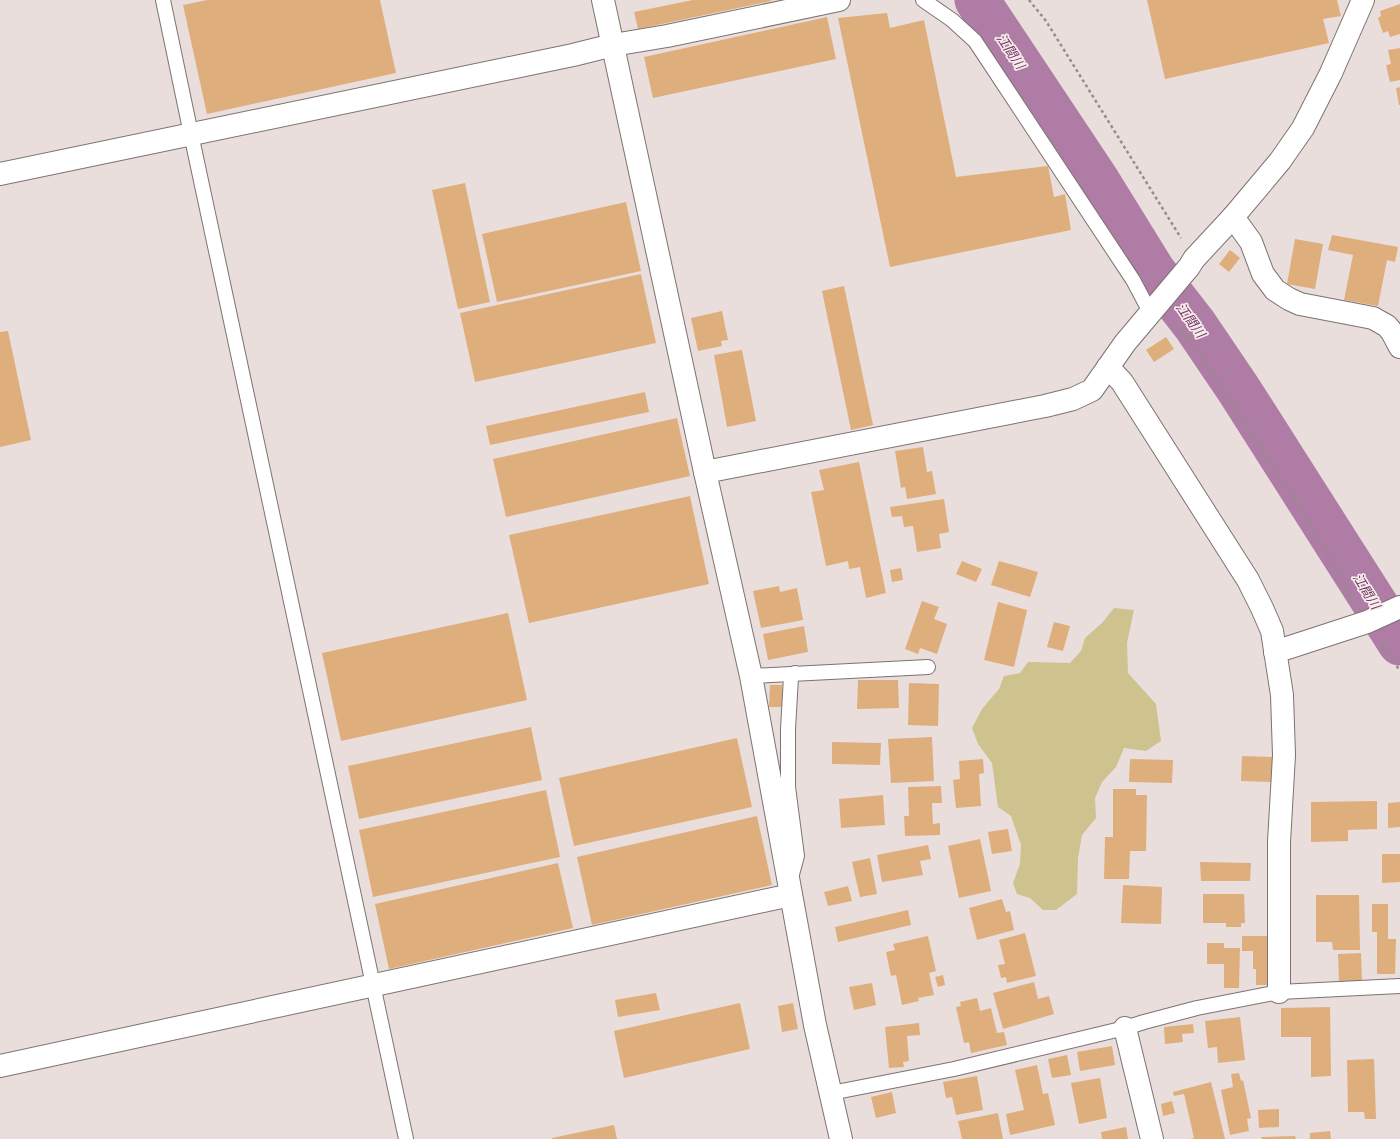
<svg xmlns="http://www.w3.org/2000/svg" width="1400" height="1139" font-family="'Noto Sans','Noto Sans JP',sans-serif">
<style>
.green{fill:#cec28f}
.lines{fill:none;stroke-linecap:round;stroke-linejoin:round}
.river{stroke:#af7ca6;stroke-width:45}
.building{fill:#dfae7d}
.lane-casing{stroke:#7c7371;stroke-width:16}
.street-casing{stroke:#7c7371;stroke-width:24}
.path{stroke:#948d8b;stroke-width:2.5;stroke-dasharray:3 3;stroke-linecap:butt}
.lane{stroke:#fff;stroke-width:14}
.street{stroke:#fff;stroke-width:22}
.labels{text-anchor:middle;stroke-width:3.5;stroke-linejoin:round;paint-order:stroke}
.water-label{font-size:13px;font-style:italic;fill:#75356c;stroke:#f6ece9}
</style>
<rect width="100%" height="100%" fill="#e9dedc"/>
<path class="green" d="M 1114,608 L 1134,610 L 1127,643 L 1128,673 L 1156,704 L 1161,741 L 1146,751 L 1124,748 L 1116,767 L 1102,782 L 1095,798 L 1096,818 L 1082,835 L 1078,858 L 1077,894 L 1056,910 L 1043,910 L 1030,898 L 1017,894 L 1013,883 L 1020,864 L 1021,845 L 1011,816 L 998,807 L 992,763 L 978,744 L 972,728 L 982,709 L 999,689 L 1004,676 L 1020,673 L 1028,662 L 1070,663 L 1081,651 L 1085,638 L 1102,623 Z"/>
<g class="lines">
<path class="river" d="M 977,0 L 1098,182 L 1153,271 L 1195,325 L 1239,390 L 1400,643"/>
</g>
<g class="building">
<path d="M 207,0 L 380,0 L 396,73 L 207,114 L 183,5 Z"/>
<path d="M 693,0 L 771,0 L 771,1 L 638,29 L 634,12 Z"/>
<path d="M 1147,0 L 1337,0 L 1341,16 L 1323,19 L 1329,43 L 1165,79 Z"/>
<path d="M 1400,4 L 1400,34 L 1390,37 L 1388,31 L 1383,33 L 1378,18 L 1381,16 L 1380,11 Z"/>
<path d="M 887,13 L 890,28 L 924,20 L 956,177 L 1048,166 L 1054,197 L 1065,194 L 1071,230 L 890,267 L 838,18 Z"/>
<path d="M 827,17 L 836,59 L 653,98 L 644,57 Z"/>
<path d="M 1400,48 L 1400,80 L 1390,82 L 1386,65 L 1391,64 L 1388,50 Z"/>
<path d="M 1400,87 L 1400,105 L 1399,105 L 1396,88 Z"/>
<path d="M 465,183 L 490,302 L 458,309 L 432,190 Z"/>
<path d="M 626,202 L 641,271 L 497,302 L 482,234 Z"/>
<path d="M 1332,235 L 1398,247 L 1395,262 L 1387,260 L 1378,306 L 1344,300 L 1353,255 L 1328,250 Z"/>
<path d="M 1295,239 L 1323,244 L 1315,289 L 1287,284 Z"/>
<path d="M 1230,250 L 1240,258 L 1229,272 L 1219,264 Z"/>
<path d="M 641,274 L 656,343 L 475,382 L 460,313 Z"/>
<path d="M 844,286 L 873,425 L 851,430 L 822,291 Z"/>
<path d="M 722,311 L 728,340 L 721,341 L 722,346 L 698,351 L 691,318 Z"/>
<path d="M 8,331 L 31,440 L 0,447 L 0,332 Z"/>
<path d="M 1166,337 L 1174,349 L 1154,362 L 1146,350 Z"/>
<path d="M 742,350 L 756,421 L 727,427 L 714,355 Z"/>
<path d="M 645,392 L 649,412 L 490,445 L 486,426 Z"/>
<path d="M 677,418 L 690,476 L 506,517 L 493,459 Z"/>
<path d="M 923,447 L 927,472 L 932,471 L 936,494 L 907,499 L 905,487 L 901,488 L 895,451 Z"/>
<path d="M 859,462 L 886,593 L 866,598 L 860,567 L 849,569 L 848,561 L 826,566 L 811,492 L 824,490 L 819,470 Z"/>
<path d="M 690,496 L 709,584 L 529,623 L 509,535 Z"/>
<path d="M 944,499 L 949,532 L 939,534 L 941,548 L 917,552 L 913,526 L 904,527 L 902,516 L 892,517 L 890,507 Z"/>
<path d="M 962,561 L 982,569 L 976,582 L 956,574 Z"/>
<path d="M 999,561 L 1038,572 L 1030,597 L 991,585 Z"/>
<path d="M 901,568 L 903,580 L 892,582 L 890,570 Z"/>
<path d="M 779,586 L 780,592 L 797,588 L 803,620 L 761,628 L 753,591 Z"/>
<path d="M 922,601 L 939,607 L 934,619 L 947,624 L 937,654 L 920,648 L 918,654 L 905,649 Z"/>
<path d="M 998,602 L 1027,610 L 1014,667 L 984,660 Z"/>
<path d="M 508,613 L 527,700 L 341,741 L 322,653 Z"/>
<path d="M 1054,622 L 1070,626 L 1063,651 L 1047,647 Z"/>
<path d="M 804,626 L 808,652 L 768,660 L 763,634 Z"/>
<path d="M 858,680 L 898,680 L 899,708 L 857,709 Z"/>
<path d="M 909,683 L 939,684 L 938,726 L 908,725 Z"/>
<path d="M 770,685 L 782,685 L 782,707 L 769,707 Z"/>
<path d="M 531,727 L 542,780 L 359,819 L 348,766 Z"/>
<path d="M 932,737 L 934,781 L 891,783 L 888,739 Z"/>
<path d="M 737,738 L 752,807 L 574,846 L 559,778 Z"/>
<path d="M 832,742 L 881,743 L 880,765 L 832,764 Z"/>
<path d="M 1242,756 L 1273,757 L 1273,782 L 1241,781 Z"/>
<path d="M 983,759 L 984,773 L 979,774 L 981,806 L 956,808 L 953,780 L 960,779 L 959,761 Z"/>
<path d="M 1130,759 L 1173,760 L 1172,783 L 1129,782 Z"/>
<path d="M 941,786 L 942,803 L 932,803 L 933,824 L 940,823 L 940,835 L 905,836 L 904,816 L 909,816 L 908,787 Z"/>
<path d="M 1113,789 L 1136,789 L 1136,795 L 1147,795 L 1146,851 L 1130,851 L 1129,879 L 1104,879 L 1105,837 L 1113,837 Z"/>
<path d="M 546,790 L 560,857 L 373,897 L 359,830 Z"/>
<path d="M 883,795 L 885,825 L 841,828 L 839,799 Z"/>
<path d="M 1377,801 L 1377,829 L 1348,830 L 1348,841 L 1311,842 L 1311,802 Z"/>
<path d="M 1400,802 L 1400,827 L 1388,828 L 1388,803 Z"/>
<path d="M 757,816 L 772,885 L 592,925 L 577,857 Z"/>
<path d="M 1008,829 L 1012,851 L 992,854 L 988,832 Z"/>
<path d="M 980,839 L 991,891 L 959,898 L 948,846 Z"/>
<path d="M 928,845 L 931,859 L 920,861 L 923,875 L 882,882 L 877,855 Z"/>
<path d="M 1382,854 L 1400,854 L 1400,882 L 1382,883 Z"/>
<path d="M 870,858 L 877,894 L 860,897 L 852,862 Z"/>
<path d="M 1200,862 L 1251,863 L 1250,881 L 1201,881 Z"/>
<path d="M 558,863 L 573,928 L 389,969 L 375,904 Z"/>
<path d="M 1123,885 L 1162,887 L 1161,924 L 1121,923 Z"/>
<path d="M 848,886 L 852,901 L 828,906 L 824,892 Z"/>
<path d="M 1203,894 L 1244,894 L 1245,923 L 1241,923 L 1241,927 L 1226,927 L 1226,923 L 1203,923 Z"/>
<path d="M 1316,895 L 1359,895 L 1360,950 L 1333,950 L 1332,942 L 1316,942 Z"/>
<path d="M 1002,899 L 1006,912 L 1010,911 L 1014,930 L 977,940 L 969,908 Z"/>
<path d="M 1372,904 L 1388,904 L 1388,939 L 1396,939 L 1395,974 L 1377,974 L 1377,932 L 1372,932 Z"/>
<path d="M 908,910 L 911,925 L 838,942 L 835,927 Z"/>
<path d="M 1025,933 L 1036,976 L 1007,983 L 1006,977 L 1001,978 L 998,965 L 1005,964 L 999,940 Z"/>
<path d="M 928,936 L 936,971 L 929,973 L 934,995 L 918,998 L 919,1001 L 902,1005 L 896,975 L 891,976 L 886,952 L 895,950 L 893,944 Z"/>
<path d="M 1242,936 L 1270,936 L 1271,985 L 1256,985 L 1256,969 L 1253,969 L 1253,951 L 1242,951 Z"/>
<path d="M 1207,943 L 1224,943 L 1224,948 L 1240,948 L 1239,988 L 1224,988 L 1224,964 L 1207,964 Z"/>
<path d="M 1361,953 L 1362,981 L 1339,981 L 1338,954 Z"/>
<path d="M 943,975 L 945,985 L 938,987 L 935,977 Z"/>
<path d="M 1034,982 L 1038,999 L 1049,996 L 1054,1014 L 1003,1029 L 993,993 Z"/>
<path d="M 872,983 L 876,1005 L 854,1010 L 849,987 Z"/>
<path d="M 656,993 L 660,1010 L 618,1017 L 615,1000 Z"/>
<path d="M 977,998 L 980,1011 L 991,1008 L 997,1033 L 1004,1032 L 1007,1045 L 971,1053 L 969,1042 L 964,1043 L 956,1007 L 961,1006 L 960,1002 Z"/>
<path d="M 740,1003 L 750,1049 L 624,1078 L 614,1031 Z"/>
<path d="M 793,1003 L 798,1029 L 782,1032 L 778,1006 Z"/>
<path d="M 1330,1007 L 1331,1076 L 1311,1077 L 1311,1037 L 1281,1037 L 1281,1008 Z"/>
<path d="M 1240,1017 L 1245,1060 L 1218,1063 L 1217,1047 L 1208,1048 L 1205,1021 Z"/>
<path d="M 919,1023 L 920,1035 L 907,1036 L 909,1061 L 903,1062 L 904,1067 L 889,1068 L 885,1027 Z"/>
<path d="M 1193,1024 L 1194,1033 L 1182,1034 L 1183,1042 L 1165,1044 L 1164,1027 Z"/>
<path d="M 1112,1046 L 1115,1065 L 1080,1071 L 1077,1052 Z"/>
<path d="M 1067,1055 L 1071,1075 L 1052,1078 L 1048,1059 Z"/>
<path d="M 1374,1059 L 1376,1119 L 1365,1119 L 1364,1112 L 1348,1112 L 1347,1060 Z"/>
<path d="M 1037,1065 L 1043,1094 L 1048,1093 L 1055,1125 L 1010,1135 L 1006,1114 L 1024,1110 L 1015,1070 Z"/>
<path d="M 1239,1073 L 1241,1081 L 1243,1080 L 1251,1118 L 1247,1119 L 1249,1131 L 1230,1135 L 1221,1090 L 1233,1087 L 1231,1074 Z"/>
<path d="M 977,1076 L 983,1110 L 956,1115 L 952,1097 L 946,1098 L 943,1082 Z"/>
<path d="M 1100,1078 L 1107,1118 L 1079,1124 L 1071,1083 Z"/>
<path d="M 1211,1082 L 1225,1139 L 1190,1139 L 1194,1138 L 1184,1094 L 1174,1096 L 1173,1092 Z"/>
<path d="M 892,1092 L 896,1113 L 876,1118 L 871,1097 Z"/>
<path d="M 1172,1101 L 1175,1113 L 1163,1116 L 1161,1104 Z"/>
<path d="M 1279,1109 L 1279,1127 L 1259,1128 L 1258,1110 Z"/>
<path d="M 998,1113 L 1003,1139 L 962,1139 L 958,1121 Z"/>
<path d="M 614,1125 L 617,1139 L 552,1139 L 552,1138 Z"/>
<path d="M 1126,1127 L 1128,1139 L 1102,1139 L 1101,1132 Z"/>
<path d="M 1330,1131 L 1331,1139 L 1310,1139 L 1310,1133 Z"/>
<path d="M 1295,1136 L 1296,1139 L 1262,1139 L 1261,1137 Z"/>
</g>
<g class="lines">
<defs>
<g id="lane">
<path d="M 163,0 L 191,134 L 406,1139"/>
<path d="M 923,0 L 952,20 L 975,41 L 1133,280 L 1150,312"/>
<path d="M 751,676 L 928,667"/>
<path d="M 791,878 L 797,856 L 788,787 L 788,729 L 791,677 L 795,673"/>
<path d="M 831,1093 L 954,1069 L 1125,1028 L 1144,1022 L 1197,1008 L 1279,992 L 1400,986"/>
</g>
<g id="street">
<path d="M 603,0 L 705,472 L 751,676 L 815,1025 L 841,1139"/>
<path d="M 0,174 L 573,55 L 613,45 L 667,36 L 839,0"/>
<path d="M 1233,217 L 1251,242 L 1263,274 L 1275,290 L 1289,299 L 1300,304 L 1373,318 L 1387,326 L 1392,332 L 1400,347"/>
<path d="M 1108,367 L 1122,382 L 1248,580 L 1262,608 L 1272,631 L 1282,695 L 1284,755 L 1279,842 L 1279,992"/>
<path d="M 705,472 L 1045,406 L 1073,399 L 1092,390 L 1125,343 L 1189,267 L 1194,259 L 1233,217 L 1280,161 L 1303,128 L 1331,73 L 1363,0"/>
<path d="M 1275,652 L 1367,622 L 1400,607"/>
<path d="M 1125,1028 L 1152,1139"/>
<path d="M 0,1066 L 791,895"/>
</g>
</defs>
<use href="#lane" class="lane-casing"/>
<use href="#street" class="street-casing"/>
<g class="path">
<path d="M 1029,0 L 1046,21 L 1181,238"/>
<path d="M 1172,325 L 1188,337 L 1307,519 L 1355,602"/>
<path d="M 1380,641 L 1400,671"/>
</g>
<use href="#lane" class="lane"/>
<use href="#street" class="street"/>
</g>
<g class="labels">
<g class="water-label">
<text transform="translate(1011 51) rotate(56)" y="5">江間川</text>
<text transform="translate(1191 320) rotate(54)" y="5">江間川</text>
<text transform="translate(1367 591) rotate(58)" y="5">江間川</text>
</g>
</g>
</svg>
